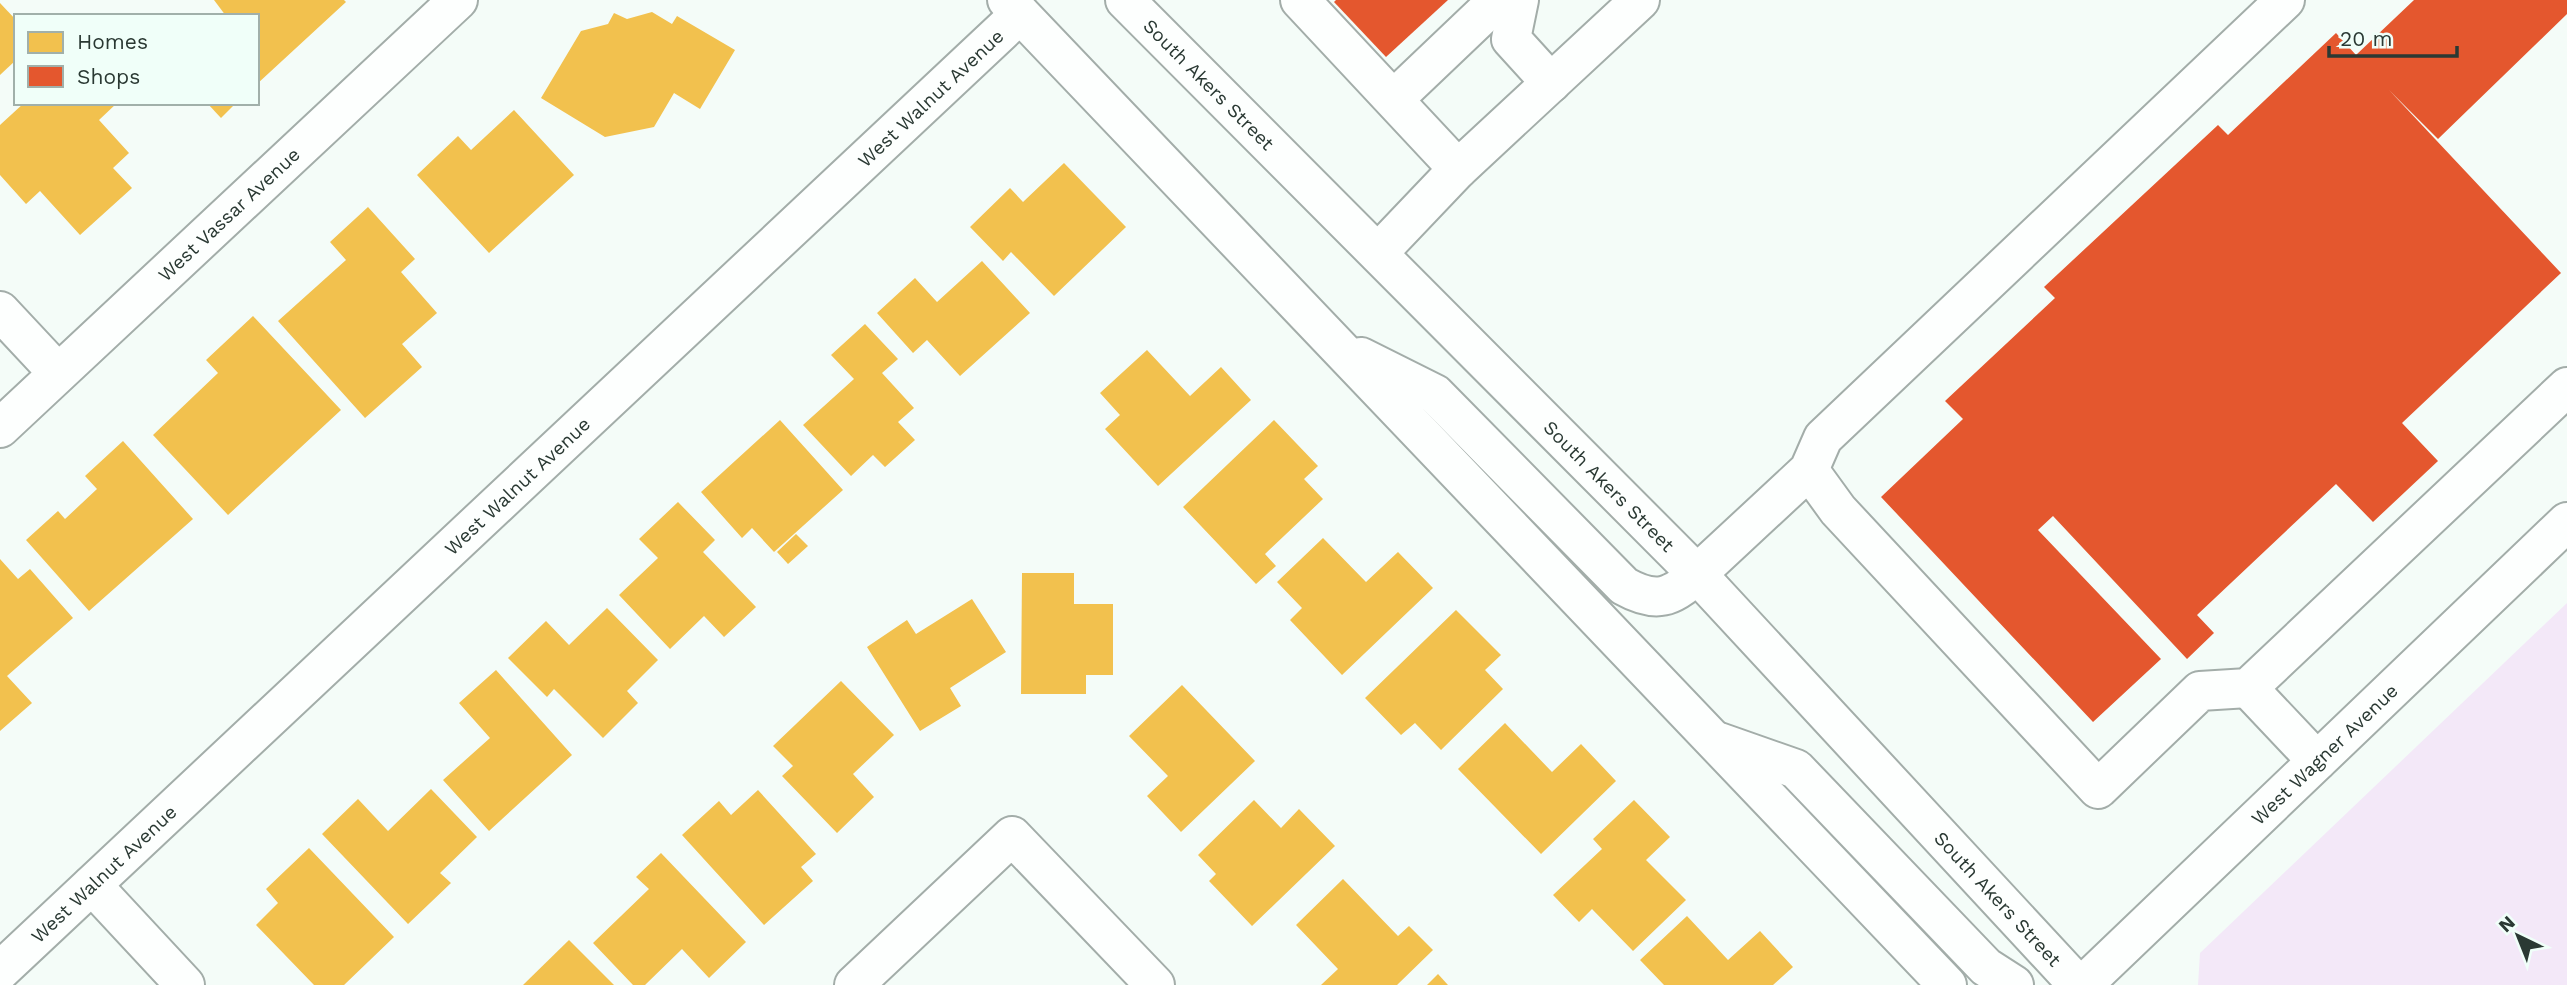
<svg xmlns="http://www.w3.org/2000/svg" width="2567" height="985" font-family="'Work Sans',sans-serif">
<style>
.green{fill:#f3e8f8}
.homes{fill:#f2c14e}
.shops{fill:#e4572e}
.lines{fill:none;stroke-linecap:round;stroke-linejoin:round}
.minor-casing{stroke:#a3ada9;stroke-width:42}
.major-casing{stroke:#a3ada9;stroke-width:42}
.minor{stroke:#fdfffe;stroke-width:38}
.major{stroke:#fdfffe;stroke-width:38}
.labels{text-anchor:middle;stroke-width:7;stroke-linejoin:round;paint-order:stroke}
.street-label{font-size:19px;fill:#2a3933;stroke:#f0fff9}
</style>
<rect width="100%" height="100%" fill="#f4fcf8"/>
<path class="green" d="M 2567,603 L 2567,985 L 2198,985 L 2200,953 Z"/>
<g class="homes">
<path d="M 214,0 L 344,0 L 346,2 L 257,84 L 257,16 L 226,16 Z"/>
<path d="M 0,3 L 16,20 L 16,60 L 0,75 Z"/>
<path d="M 652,12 L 672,24 L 677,16 L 735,50 L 700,109 L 674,93 L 654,127 L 605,137 L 541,98 L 581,31 L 608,24 L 614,13 L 627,19 Z"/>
<path d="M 24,103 L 117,103 L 99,120 L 129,153 L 113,168 L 132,188 L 80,235 L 40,191 L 26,204 L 0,175 L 0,125 Z"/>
<path d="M 207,103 L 236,103 L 221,118 Z"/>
<path d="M 514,110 L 574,175 L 489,253 L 417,175 L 458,136 L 471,150 Z"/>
<path d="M 1064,163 L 1126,227 L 1054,296 L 1011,252 L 1003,261 L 970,227 L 1010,188 L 1023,202 Z"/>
<path d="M 368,207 L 415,259 L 401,272 L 437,313 L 402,344 L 422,367 L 365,418 L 278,321 L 346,260 L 330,242 Z"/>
<path d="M 982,261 L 1030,313 L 960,376 L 927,340 L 913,353 L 877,313 L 915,278 L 937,302 Z"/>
<path d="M 253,316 L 341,410 L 228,515 L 153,435 L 218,373 L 206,360 Z"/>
<path d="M 865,324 L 898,359 L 882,373 L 914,408 L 898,422 L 915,440 L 885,467 L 873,455 L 851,476 L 803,425 L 854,379 L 831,355 Z"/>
<path d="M 1147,350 L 1190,396 L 1221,367 L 1251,400 L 1158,486 L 1105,429 L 1120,415 L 1100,393 Z"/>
<path d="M 780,420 L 843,490 L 774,552 L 752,528 L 742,538 L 701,492 Z"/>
<path d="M 1274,420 L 1318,466 L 1304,479 L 1323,499 L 1265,554 L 1276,566 L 1256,584 L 1183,507 Z"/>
<path d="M 123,441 L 193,519 L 89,611 L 26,540 L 58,511 L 65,519 L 97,489 L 85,476 Z"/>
<path d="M 678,502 L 715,540 L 703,552 L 756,607 L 724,637 L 704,616 L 670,649 L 619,595 L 658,558 L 639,539 Z"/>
<path d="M 796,534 L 808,546 L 788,564 L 777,552 Z"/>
<path d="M 1323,538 L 1366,582 L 1398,552 L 1433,588 L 1342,675 L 1290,620 L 1302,608 L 1277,582 Z"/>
<path d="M 0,559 L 18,579 L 30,569 L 73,618 L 7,676 L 32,703 L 0,731 Z"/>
<path d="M 1022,573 L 1074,573 L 1074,604 L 1113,604 L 1113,675 L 1086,675 L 1086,694 L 1021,694 Z"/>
<path d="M 972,599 L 1006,652 L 950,688 L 961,706 L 920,731 L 867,647 L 907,620 L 916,634 Z"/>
<path d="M 607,608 L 658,660 L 627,691 L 638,703 L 603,738 L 554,689 L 547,697 L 508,658 L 546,621 L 569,645 Z"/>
<path d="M 1456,610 L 1501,655 L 1485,670 L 1503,689 L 1441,750 L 1415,723 L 1401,735 L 1365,698 Z"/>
<path d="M 496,670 L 572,755 L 489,831 L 443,780 L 490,738 L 459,703 Z"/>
<path d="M 841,681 L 894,735 L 853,774 L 874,797 L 837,833 L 782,776 L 793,766 L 773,746 Z"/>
<path d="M 1182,685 L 1255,761 L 1181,832 L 1147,796 L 1168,776 L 1129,736 Z"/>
<path d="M 1505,723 L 1552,772 L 1581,744 L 1616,781 L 1541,854 L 1458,769 Z"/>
<path d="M 431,789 L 477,837 L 440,873 L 451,883 L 408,924 L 322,834 L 358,799 L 388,831 Z"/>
<path d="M 758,790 L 816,854 L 801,867 L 813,881 L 764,925 L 682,835 L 719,801 L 731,815 Z"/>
<path d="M 1254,800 L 1281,828 L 1299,809 L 1335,846 L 1252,926 L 1209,881 L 1216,874 L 1198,855 Z"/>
<path d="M 1634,800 L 1670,837 L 1646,860 L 1686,900 L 1633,951 L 1592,909 L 1579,922 L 1553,895 L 1602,849 L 1593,839 Z"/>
<path d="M 309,848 L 394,937 L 344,985 L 314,985 L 256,925 L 278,903 L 266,889 Z"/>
<path d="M 661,853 L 746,942 L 709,978 L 682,949 L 645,985 L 633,985 L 593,943 L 649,889 L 636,877 Z"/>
<path d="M 1343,879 L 1398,936 L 1409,926 L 1433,950 L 1397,985 L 1321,985 L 1338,969 L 1296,925 Z"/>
<path d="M 1687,916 L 1728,960 L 1760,931 L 1793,967 L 1773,985 L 1664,985 L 1640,960 Z"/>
<path d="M 569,940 L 614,985 L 523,985 Z"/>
<path d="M 1438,974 L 1448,985 L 1427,985 Z"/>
</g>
<g class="shops">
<path d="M 1336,0 L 1448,0 L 1386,57 L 1334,2 Z"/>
<path d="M 2414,0 L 2567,0 L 2567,14 L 2438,139 L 2389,90 L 2561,273 L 2402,423 L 2438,461 L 2373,522 L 2336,484 L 2197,615 L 2214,633 L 2187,659 L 2053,516 L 2038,530 L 2161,659 L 2093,722 L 1881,497 L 1963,419 L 1945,401 L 2055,298 L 2044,287 L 2218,125 L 2228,135 L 2336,33 L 2356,55 Z"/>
</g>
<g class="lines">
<defs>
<g id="minor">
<path d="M 1300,0 L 1458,169"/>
<path d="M 1519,0 L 1511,39 L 1551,83"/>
<path d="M 1394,99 L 1498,0"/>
<path d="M 1378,253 L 1458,169 L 1640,0"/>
<path d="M 0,311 L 58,373"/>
<path id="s1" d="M 0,428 L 458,0"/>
<path d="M 1809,470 L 1838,510 L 2098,789 L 2200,691 L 2248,688 L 2567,387"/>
<path d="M 1697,574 L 1809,470 L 1823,438 L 2285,0"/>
<path d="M 2248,688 L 2317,761"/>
<path d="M 92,885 L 185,985"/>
<path id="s2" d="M 0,971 L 1020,14"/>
<path d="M 854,985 L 1012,836 L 1155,985"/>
<path id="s3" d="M 2083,985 L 2567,522"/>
</g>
<g id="major">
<path d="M 1007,0 L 1947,985"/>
<path id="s4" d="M 1125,0 L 1697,574 L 2078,985"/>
<path d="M 1361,357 L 1435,394 L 1624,586 C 1656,604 1672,598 1697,574"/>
<path d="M 1719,742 L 1796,769 L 1986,967 L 2014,985"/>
</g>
</defs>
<use href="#minor" class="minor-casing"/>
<use href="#major" class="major-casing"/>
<use href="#minor" class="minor"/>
<use href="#major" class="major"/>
</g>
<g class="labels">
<g class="street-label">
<text dy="7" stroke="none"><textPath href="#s4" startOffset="119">South Akers Street</textPath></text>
<text dy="7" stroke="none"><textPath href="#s2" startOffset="1276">West Walnut Avenue</textPath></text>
<text dy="7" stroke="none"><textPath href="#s1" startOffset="313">West Vassar Avenue</textPath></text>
<text dy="7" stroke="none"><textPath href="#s2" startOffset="709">West Walnut Avenue</textPath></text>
<text dy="7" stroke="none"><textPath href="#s4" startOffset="686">South Akers Street</textPath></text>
<text dy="7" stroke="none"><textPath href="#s3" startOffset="334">West Wagner Avenue</textPath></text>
<text dy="7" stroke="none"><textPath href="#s2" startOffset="142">West Walnut Avenue</textPath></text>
<text dy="7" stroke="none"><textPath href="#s4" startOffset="1253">South Akers Street</textPath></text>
</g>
</g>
<rect x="14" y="14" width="245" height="91" fill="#f0fff9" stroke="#a1b0aa" stroke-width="2"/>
<rect x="28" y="32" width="35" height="21" fill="#f2c14e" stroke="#a1b0aa" stroke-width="2"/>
<text x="77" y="49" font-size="21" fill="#2a3933">Homes</text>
<rect x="28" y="66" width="35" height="21" fill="#e4572e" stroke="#a1b0aa" stroke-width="2"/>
<text x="77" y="84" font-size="21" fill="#2a3933">Shops</text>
<g transform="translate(2518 936) rotate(317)" stroke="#f0fff9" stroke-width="5" paint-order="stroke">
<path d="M0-5L12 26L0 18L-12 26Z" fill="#2a3933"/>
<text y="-10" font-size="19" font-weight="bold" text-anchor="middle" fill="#2a3933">N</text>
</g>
<path d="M2329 46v10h128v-10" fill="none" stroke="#2a3933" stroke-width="3.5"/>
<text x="2340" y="46" font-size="21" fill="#2a3933" stroke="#f0fff9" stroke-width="5" paint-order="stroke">20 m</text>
</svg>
